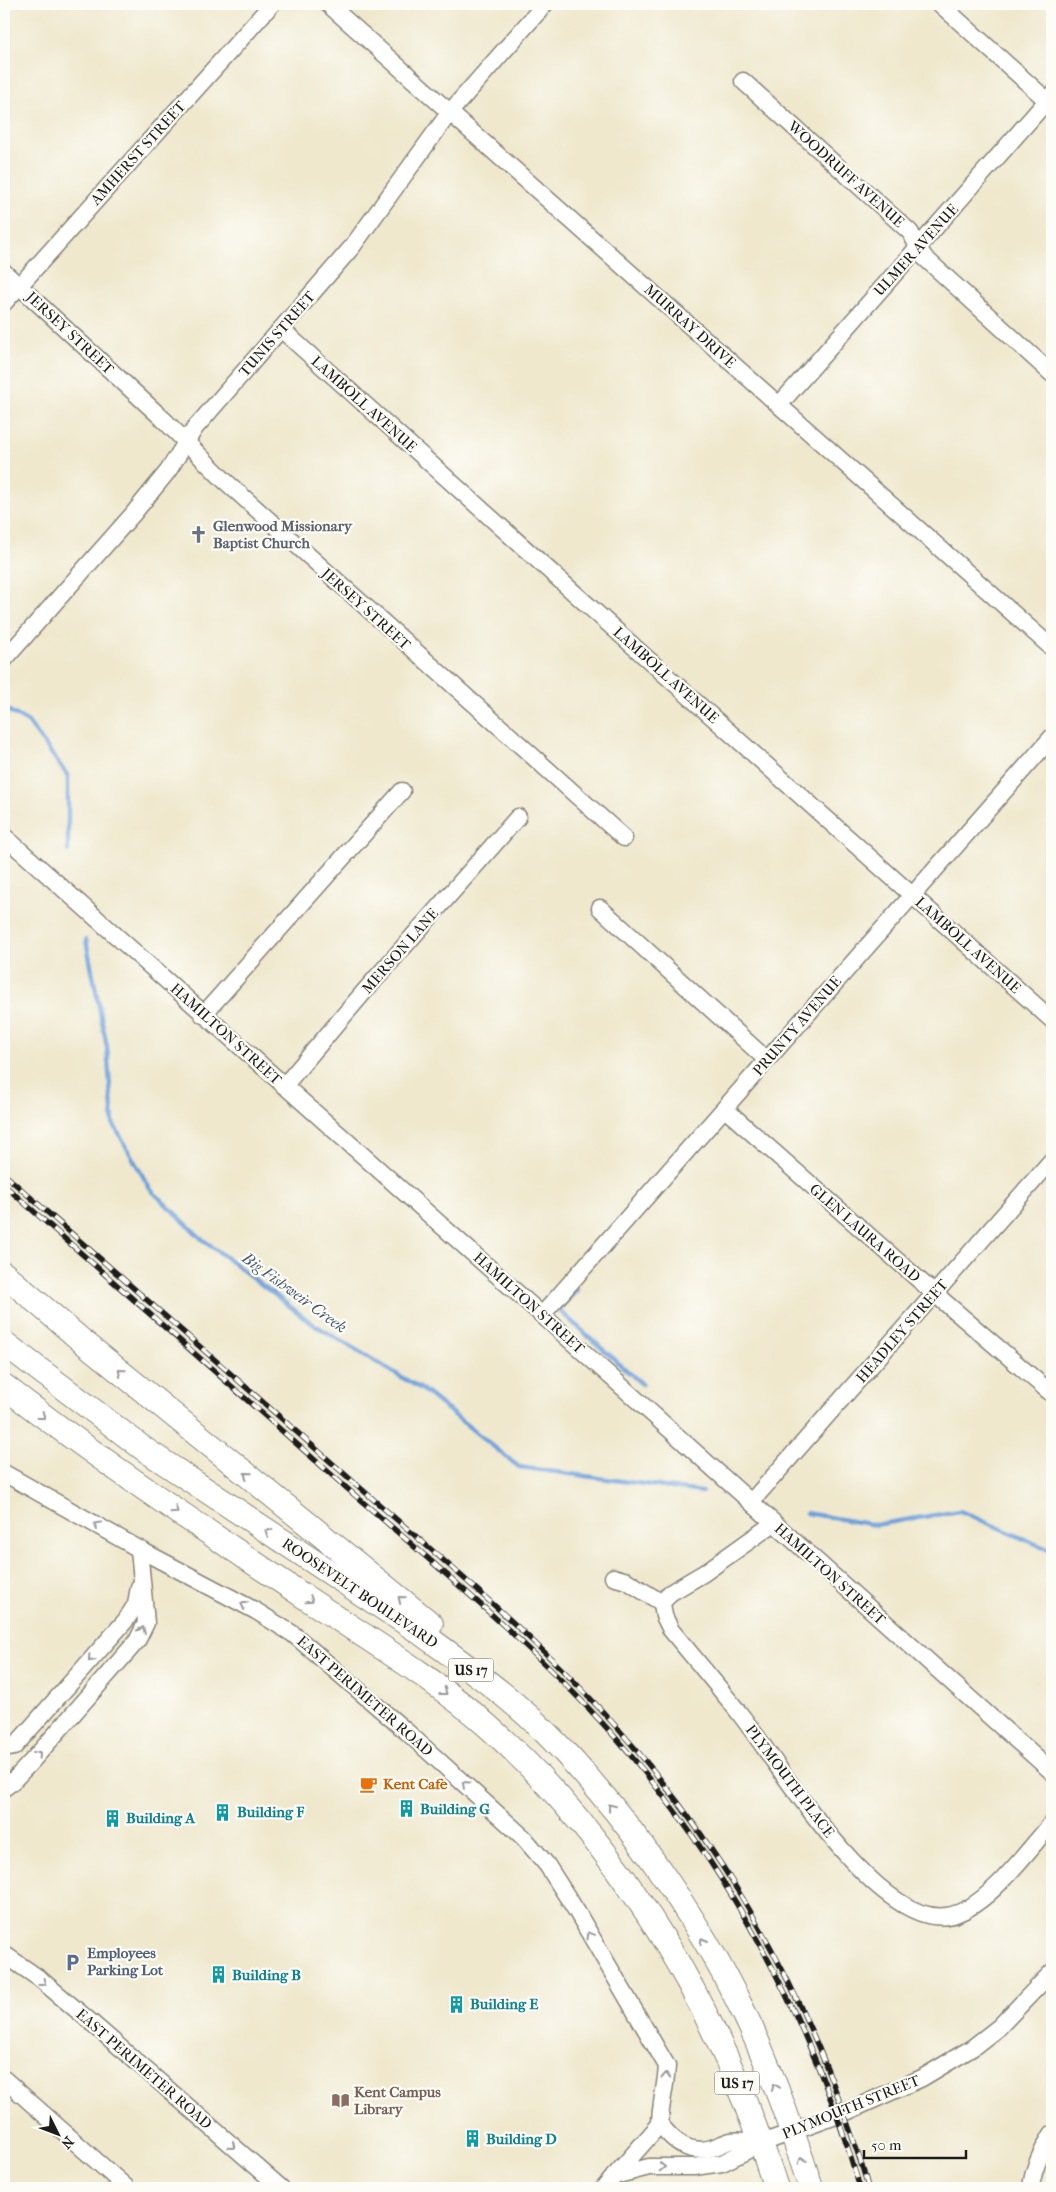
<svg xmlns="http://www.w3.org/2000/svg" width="1056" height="2192" font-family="'IM FELL French Canon',serif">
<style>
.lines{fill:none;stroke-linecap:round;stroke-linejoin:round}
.stream{stroke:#70a2dc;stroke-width:4.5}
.minor-casing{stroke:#868274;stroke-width:19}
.highway-casing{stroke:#868274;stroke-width:26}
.minor{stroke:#fff;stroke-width:16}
.highway{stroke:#fff;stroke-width:24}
.rail-casing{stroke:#1c1c1c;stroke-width:5.5}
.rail{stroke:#fdfcf7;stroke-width:4;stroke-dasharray:11;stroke-linecap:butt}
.oneway{stroke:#999}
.labels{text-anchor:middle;stroke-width:4.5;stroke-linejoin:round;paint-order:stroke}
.shield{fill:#fdfcf7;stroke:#605f5e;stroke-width:1}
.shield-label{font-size:14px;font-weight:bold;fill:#1c1c1c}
.street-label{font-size:15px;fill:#1c1c1c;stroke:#fdfcf7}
.worship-label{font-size:15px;font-weight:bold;fill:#5b616d;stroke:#fdfcf7;text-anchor:start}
.food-label{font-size:15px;font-weight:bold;fill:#c56008;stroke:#fdfcf7;text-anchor:start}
.culture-label{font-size:15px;font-weight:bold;fill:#0d838f;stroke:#fdfcf7;text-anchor:start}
.service-label{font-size:15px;font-weight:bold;fill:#4e5e75;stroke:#fdfcf7;text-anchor:start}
.education-label{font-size:15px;font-weight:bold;fill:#785e54;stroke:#fdfcf7;text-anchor:start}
.water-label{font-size:16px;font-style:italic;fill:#425872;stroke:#fdfcf7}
</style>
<rect width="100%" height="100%" fill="#fdfcf7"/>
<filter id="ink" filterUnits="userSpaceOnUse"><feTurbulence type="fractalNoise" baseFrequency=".02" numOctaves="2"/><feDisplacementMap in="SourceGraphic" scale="10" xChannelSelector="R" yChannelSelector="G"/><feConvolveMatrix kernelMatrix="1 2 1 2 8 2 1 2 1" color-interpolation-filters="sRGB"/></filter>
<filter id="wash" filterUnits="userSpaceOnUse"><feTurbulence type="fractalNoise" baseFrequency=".0096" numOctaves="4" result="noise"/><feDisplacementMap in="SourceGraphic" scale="20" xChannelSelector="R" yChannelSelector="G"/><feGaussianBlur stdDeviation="1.12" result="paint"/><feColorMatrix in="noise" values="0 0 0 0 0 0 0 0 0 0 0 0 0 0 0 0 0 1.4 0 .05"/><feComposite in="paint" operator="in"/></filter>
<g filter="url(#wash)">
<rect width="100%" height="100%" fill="#efe8cd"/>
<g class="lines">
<g class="stream">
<path d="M 4,708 L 28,722 L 68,776 L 68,851"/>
<path d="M 86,940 L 107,1047 L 113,1123 L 150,1189 L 202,1239 L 313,1324 L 423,1390 L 519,1467 L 702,1492"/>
<path d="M 577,1290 L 561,1307 L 560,1311 L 642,1384"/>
<path d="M 806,1513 L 875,1525 L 960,1511 L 1052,1551"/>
</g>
</g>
</g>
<g filter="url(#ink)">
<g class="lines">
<defs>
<g id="minor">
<path d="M 328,4 L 1052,648"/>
<path d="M 940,4 L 1052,105"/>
<path d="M 743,81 L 910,232 L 924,257 L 1052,374"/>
<path d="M 4,272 L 163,419 L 224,480 L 624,838"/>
<path d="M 4,303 L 272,4"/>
<path d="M 281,329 L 681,689 L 1052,1020"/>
<path d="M 779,405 L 1052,95"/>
<path d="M 4,660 L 133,514 L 168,471 L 195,428 L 352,247 L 450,112 L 545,4"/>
<path d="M 4,836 L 542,1315 L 1052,1772"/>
<path d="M 600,908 L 767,1060"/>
<path d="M 203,1015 L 402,791"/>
<path d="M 284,1086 L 363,993 L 518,817"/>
<path d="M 725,1109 L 935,1294 L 1052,1394"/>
<path d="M 542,1315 L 1052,737"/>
<path d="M 4,1473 L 139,1549 L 256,1611 L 293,1634 L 407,1732 L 524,1838 L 547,1865 L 577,1912 L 667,2066 C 666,2086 660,2105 660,2124 L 604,2188"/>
<path d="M 751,1502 L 1052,1160"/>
<path d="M 774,1523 L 704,1573 L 670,1593 L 662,1603 L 664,1616 L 671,1630 C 694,1658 718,1686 740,1714 C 779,1764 877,1927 947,1916 C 985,1911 1027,1851 1052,1823"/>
<path d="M 613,1577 L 627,1581 L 662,1603"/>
<path d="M 4,1749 L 14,1747 L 126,1620 L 136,1604 L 139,1587"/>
<path d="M 4,1788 L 11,1783 L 31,1762 L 137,1641 L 146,1623 L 139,1549"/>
<path d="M 4,1954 L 40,1979 L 92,2023 L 281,2188"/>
<path d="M 4,2079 L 127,2188"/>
<path d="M 660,2124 C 673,2141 689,2155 712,2148 C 718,2146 724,2143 730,2141 C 740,2139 752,2142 761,2143"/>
<path d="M 614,2176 L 649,2167 L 694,2167 L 722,2163 L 762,2143 L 844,2113 L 922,2078 L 972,2048 L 999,2027 L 1052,1972"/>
<path d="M 1031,2188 C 1033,2168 1042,2151 1052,2134"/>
</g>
<g id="highway">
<path d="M 4,1274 L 81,1340 L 431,1624"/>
<path d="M 4,1343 L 144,1449 L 421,1633 C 462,1663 505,1693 542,1729 C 622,1808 696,1914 745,2015 C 772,2071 792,2130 811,2188"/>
<path d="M 4,1386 C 101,1461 203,1529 305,1597 C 368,1639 436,1679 492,1730 C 628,1853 721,2015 776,2188"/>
</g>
</defs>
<use href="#minor" class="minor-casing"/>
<use href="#highway" class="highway-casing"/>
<use href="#minor" class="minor"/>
<use href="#highway" class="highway"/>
<defs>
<g id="rail">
<path d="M 4,1174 C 116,1273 229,1372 341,1471 C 429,1549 522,1624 602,1711 C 708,1826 791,1963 843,2111 C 852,2136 862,2162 868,2188"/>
<path d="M 4,1185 C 117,1285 230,1384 342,1484 C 435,1565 532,1644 614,1736 C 728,1865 813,2023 860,2188"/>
</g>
</defs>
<use href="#rail" class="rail-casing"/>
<use href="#rail" class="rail"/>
</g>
<defs><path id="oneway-chevron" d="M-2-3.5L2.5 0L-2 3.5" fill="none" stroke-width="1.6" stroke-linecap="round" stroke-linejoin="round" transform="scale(1.25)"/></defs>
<g class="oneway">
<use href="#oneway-chevron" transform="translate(121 1372) rotate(-141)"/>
<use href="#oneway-chevron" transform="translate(42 1416) rotate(37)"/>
<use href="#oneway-chevron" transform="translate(247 1475) rotate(-141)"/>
<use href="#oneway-chevron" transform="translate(175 1510) rotate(34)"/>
<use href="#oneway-chevron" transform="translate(97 1525) rotate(-151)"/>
<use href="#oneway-chevron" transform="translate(268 1532) rotate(-146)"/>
<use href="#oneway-chevron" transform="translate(401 1599) rotate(-141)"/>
<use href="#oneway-chevron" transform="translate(310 1600) rotate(34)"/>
<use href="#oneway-chevron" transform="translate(244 1605) rotate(-153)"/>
<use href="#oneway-chevron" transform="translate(142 1630) rotate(-66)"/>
<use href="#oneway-chevron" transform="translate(91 1659) rotate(132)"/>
<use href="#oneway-chevron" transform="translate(444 1692) rotate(37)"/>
<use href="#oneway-chevron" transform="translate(38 1754) rotate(-49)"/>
<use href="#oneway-chevron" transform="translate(465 1784) rotate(-138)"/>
<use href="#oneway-chevron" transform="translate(611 1807) rotate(-128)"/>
<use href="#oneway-chevron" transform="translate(590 1935) rotate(-121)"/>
<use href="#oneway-chevron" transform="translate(703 1941) rotate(-120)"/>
<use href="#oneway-chevron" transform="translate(43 1983) rotate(36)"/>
<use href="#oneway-chevron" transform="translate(666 2076) rotate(-87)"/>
<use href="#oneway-chevron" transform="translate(775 2087) rotate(-112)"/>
<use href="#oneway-chevron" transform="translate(232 2146) rotate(41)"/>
<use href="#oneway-chevron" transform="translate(802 2160) rotate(-108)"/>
<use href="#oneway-chevron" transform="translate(662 2167) rotate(-1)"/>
</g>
</g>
<defs>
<symbol id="church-bare" viewBox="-9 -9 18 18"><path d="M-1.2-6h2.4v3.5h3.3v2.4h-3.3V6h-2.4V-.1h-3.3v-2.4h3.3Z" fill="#6b7280" stroke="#fdfcf7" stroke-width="2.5" paint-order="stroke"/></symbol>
<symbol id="cafe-bare" viewBox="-9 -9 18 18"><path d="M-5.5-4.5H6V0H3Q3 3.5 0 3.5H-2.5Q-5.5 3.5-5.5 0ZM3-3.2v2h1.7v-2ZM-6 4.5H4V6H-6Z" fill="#e8710a" stroke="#fdfcf7" stroke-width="2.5" paint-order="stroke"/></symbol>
<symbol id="building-bare" viewBox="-9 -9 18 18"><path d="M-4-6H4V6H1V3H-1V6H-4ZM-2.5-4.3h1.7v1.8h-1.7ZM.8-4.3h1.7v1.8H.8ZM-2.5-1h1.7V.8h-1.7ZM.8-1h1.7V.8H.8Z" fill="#0f9aa8" stroke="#fdfcf7" stroke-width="2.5" paint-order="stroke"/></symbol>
<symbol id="parking-bare" viewBox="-9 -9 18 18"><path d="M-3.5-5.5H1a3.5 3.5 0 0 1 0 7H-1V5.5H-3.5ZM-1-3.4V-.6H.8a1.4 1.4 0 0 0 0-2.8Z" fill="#5c6f8a" stroke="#fdfcf7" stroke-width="2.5" paint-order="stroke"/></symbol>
<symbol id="library-bare" viewBox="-9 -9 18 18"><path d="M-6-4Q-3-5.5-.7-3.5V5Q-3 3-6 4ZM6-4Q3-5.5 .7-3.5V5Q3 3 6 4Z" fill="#8d6e63" stroke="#fdfcf7" stroke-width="2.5" paint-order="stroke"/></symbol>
</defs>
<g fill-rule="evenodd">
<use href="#church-bare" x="186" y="522" width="25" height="25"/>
<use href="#cafe-bare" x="356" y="1772" width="25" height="25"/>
<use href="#building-bare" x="394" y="1796" width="25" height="25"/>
<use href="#building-bare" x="210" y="1800" width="25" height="25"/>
<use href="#building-bare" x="100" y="1806" width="25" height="25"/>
<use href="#parking-bare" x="60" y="1950" width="25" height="25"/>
<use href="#building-bare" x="206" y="1962" width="25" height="25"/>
<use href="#building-bare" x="444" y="1992" width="25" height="25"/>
<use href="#library-bare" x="328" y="2088" width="25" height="25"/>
<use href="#building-bare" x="460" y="2126" width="25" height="25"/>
</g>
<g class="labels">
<g class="shield">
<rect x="448.5" y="1658.5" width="45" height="23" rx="4"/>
<rect x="714.5" y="2071.5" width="45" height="23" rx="4"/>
</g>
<g class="shield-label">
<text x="471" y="1675">US 17</text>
<text x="737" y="2088">US 17</text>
</g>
<g class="street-label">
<text transform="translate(138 153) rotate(-48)" y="5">AMHERST STREET</text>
<text transform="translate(846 174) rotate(42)" y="5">WOODRUFF AVENUE</text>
<text transform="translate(916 250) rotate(-48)" y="5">ULMER AVENUE</text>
<text transform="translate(690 326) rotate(42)" y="5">MURRAY DRIVE</text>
<text transform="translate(70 333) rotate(43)" y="5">JERSEY STREET</text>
<text transform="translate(277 334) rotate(-49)" y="5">TUNIS STREET</text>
<text transform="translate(364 404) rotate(42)" y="5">LAMBOLL AVENUE</text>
<text transform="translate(366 609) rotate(42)" y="5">JERSEY STREET</text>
<text transform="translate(666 675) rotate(42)" y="5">LAMBOLL AVENUE</text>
<text transform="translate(968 945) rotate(42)" y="5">LAMBOLL AVENUE</text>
<text transform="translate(400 951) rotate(-49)" y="5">MERSON LANE</text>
<text transform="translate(797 1026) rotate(-49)" y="5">PRUNTY AVENUE</text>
<text transform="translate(226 1034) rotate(42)" y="5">HAMILTON STREET</text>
<text transform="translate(865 1233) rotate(41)" y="5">GLEN LAURA ROAD</text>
<text transform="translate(529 1303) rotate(42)" y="5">HAMILTON STREET</text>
<text transform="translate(902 1331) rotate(-49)" y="5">HEADLEY STREET</text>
<text transform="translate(830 1574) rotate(42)" y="5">HAMILTON STREET</text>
<text transform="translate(360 1593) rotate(34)" y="5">ROOSEVELT BOULEVARD</text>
<text transform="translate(365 1696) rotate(41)" y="5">EAST PERIMETER ROAD</text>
<text transform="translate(790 1781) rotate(53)" y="5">PLYMOUTH PLACE</text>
<text transform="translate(144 2069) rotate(41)" y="5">EAST PERIMETER ROAD</text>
<text transform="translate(851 2107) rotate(-22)" y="5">PLYMOUTH STREET</text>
</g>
<g class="worship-label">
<text x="213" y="531">Glenwood Missionary<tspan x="213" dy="17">Baptist Church</tspan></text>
</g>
<g class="food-label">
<text x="383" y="1789">Kent Cafe</text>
</g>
<g class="culture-label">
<text x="420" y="1814">Building G</text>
<text x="237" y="1817">Building F</text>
<text x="126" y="1823">Building A</text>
<text x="232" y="1980">Building B</text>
<text x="470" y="2009">Building E</text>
<text x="486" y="2144">Building D</text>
</g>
<g class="service-label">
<text x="87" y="1958">Employees<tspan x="87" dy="17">Parking Lot</tspan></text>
</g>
<g class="education-label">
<text x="354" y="2097">Kent Campus<tspan x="354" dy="17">Library</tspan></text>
</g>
<g class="water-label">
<text transform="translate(295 1292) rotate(36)" y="6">Big Fishweir Creek</text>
</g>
</g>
<rect width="1056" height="2192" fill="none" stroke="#fdfcf7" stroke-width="20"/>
<g transform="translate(58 2134) rotate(132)" stroke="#fdfcf7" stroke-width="4" paint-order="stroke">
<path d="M0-4L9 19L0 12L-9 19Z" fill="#1c1c1c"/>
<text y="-8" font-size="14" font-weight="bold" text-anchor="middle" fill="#1c1c1c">N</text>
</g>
<path d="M864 2150v8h102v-8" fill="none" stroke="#1c1c1c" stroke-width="2.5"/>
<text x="871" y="2150" font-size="15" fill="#1c1c1c" stroke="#fdfcf7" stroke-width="4" paint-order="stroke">50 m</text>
</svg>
